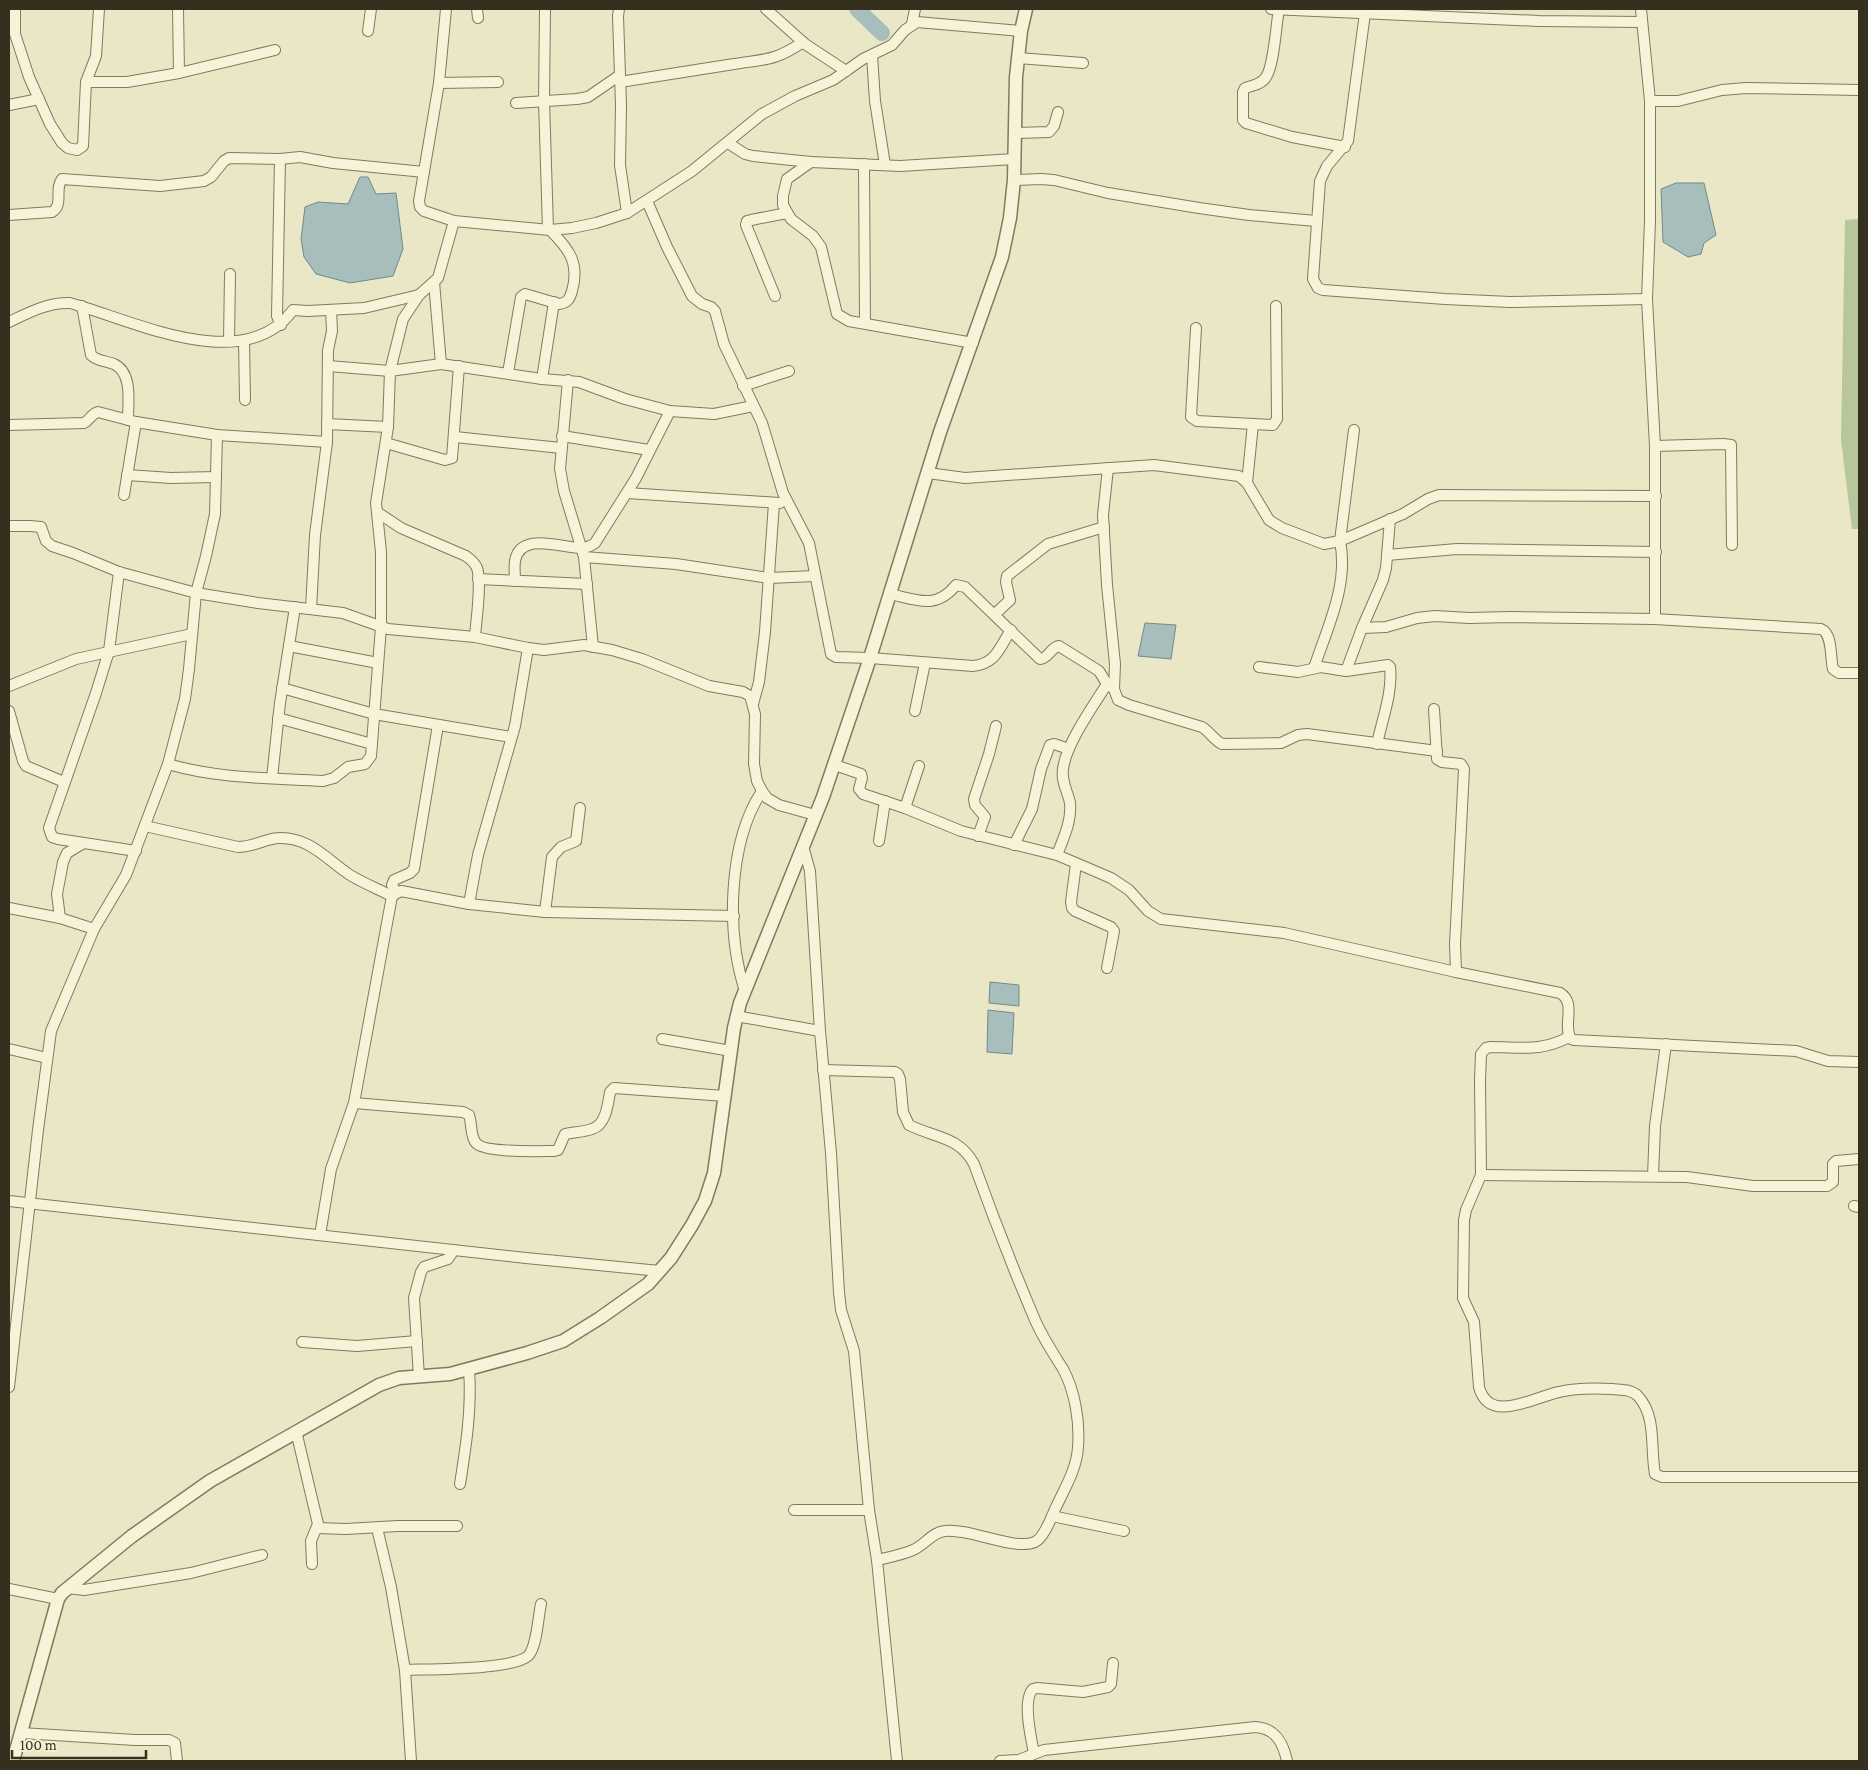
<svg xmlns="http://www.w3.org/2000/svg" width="1868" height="1770" font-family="'Crimson Pro',serif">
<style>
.green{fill:#b8c79b}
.water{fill:#a7bebc;stroke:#6f8b8a}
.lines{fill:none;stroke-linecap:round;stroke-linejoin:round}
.river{stroke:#a7bebc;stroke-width:16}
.minor-casing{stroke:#837a5d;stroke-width:12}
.tertiary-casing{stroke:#837a5d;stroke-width:15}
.minor{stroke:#f5f3d8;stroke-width:10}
.tertiary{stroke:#f5f3d8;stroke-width:12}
</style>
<rect width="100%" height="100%" fill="#eae7c6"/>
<path class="green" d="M 1859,219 L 1859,529 L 1852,529 L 1841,440 L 1845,220 Z"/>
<g class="water">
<path d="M 360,177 L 368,177 L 376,194 L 396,193 L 403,249 L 393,276 L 350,283 L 316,274 L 304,257 L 301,239 L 305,207 L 318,202 L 348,204 Z"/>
<path d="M 1676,183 L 1704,183 L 1716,235 L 1704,243 L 1701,254 L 1688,257 L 1663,242 L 1661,189 Z"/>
<path d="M 1145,623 L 1176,625 L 1171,659 L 1138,656 Z"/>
<path d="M 990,982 L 1019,985 L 1019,1006 L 989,1003 Z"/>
<path d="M 988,1010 L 1014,1013 L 1012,1054 L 987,1052 Z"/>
</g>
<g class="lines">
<path class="river" d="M 857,9 L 882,33"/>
<defs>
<g id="minor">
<path d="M 15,9 L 15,34 L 29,77 L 50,124 L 62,143 L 68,148 L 77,150 L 83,146 L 86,82 L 96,56 L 99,9"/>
<path d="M 178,9 L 179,73"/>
<path d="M 446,9 L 439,83 L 419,201 L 420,207 L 424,211 L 454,221 L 550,230 L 572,228 L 596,223 L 627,213 L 692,171 L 762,114 L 795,96 L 833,80 L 863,59 L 892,45 L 905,30 L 917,22 L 1021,31"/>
<path d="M 477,9 L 478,18"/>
<path d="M 545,9 L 544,101 L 548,229"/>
<path d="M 619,9 L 618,16 L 621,105 L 620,165 L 627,213"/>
<path d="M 766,9 L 805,44 L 846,71"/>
<path d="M 1271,9 L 1539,21 L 1642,22"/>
<path d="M 1279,9 C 1276,25 1274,66 1266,77 C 1262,84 1252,86 1245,88 L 1243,92 L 1243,120 L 1246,123 L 1292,137 L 1345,147"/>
<path d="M 1641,9 L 1650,101 L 1650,221 L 1647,299 L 1655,446 L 1655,619"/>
<path d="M 1365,13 L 1348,141 L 1327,166 L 1320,181 L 1313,279 L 1318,288 L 1323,290 L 1445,299 L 1510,302 L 1647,299"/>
<path d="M 912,24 L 915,9"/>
<path d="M 368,31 L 371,9"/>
<path d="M 872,55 L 875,101 L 885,165"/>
<path d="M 1018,58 L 1083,63"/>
<path d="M 86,82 L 127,82 L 179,73 L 275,50"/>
<path d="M 620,82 C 658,76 696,70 734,64 C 766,59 775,61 803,42"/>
<path d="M 439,83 L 498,82"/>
<path d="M 1650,101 L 1678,101 L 1722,90 L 1746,88 L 1859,90"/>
<path d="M 516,103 L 577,99 L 588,97 L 620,75"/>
<path d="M 9,105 L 39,99"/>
<path d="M 1014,133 L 1049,132 L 1054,126 L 1058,112"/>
<path d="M 728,143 L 745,154 L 753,156 L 811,162 L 900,166 L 1014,159"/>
<path d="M 280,159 L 277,316 L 281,325"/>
<path d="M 811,162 L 787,179 L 783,196 L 783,205 L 791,219 L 813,236 L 821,247 L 837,314 L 849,321 L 973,343"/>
<path d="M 864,164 L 865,323"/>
<path d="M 1014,180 L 1041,179 L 1054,180 L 1108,193 L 1199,208 L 1249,215 L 1316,221"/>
<path d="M 647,201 L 667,247 L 692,296 L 702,304 L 711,307 L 715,311 L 724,344 L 762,423 L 783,493 L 809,543 L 831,654 L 836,657 L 870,658 L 973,666 C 996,664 999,648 1011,630"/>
<path d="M 9,215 L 52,212 C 64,205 54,189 62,179 L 160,186 L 204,181 L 211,177 L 224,161 L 229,158 L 280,159 L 300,157 L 333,163 L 424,172"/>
<path d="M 434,282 L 441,364"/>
<path d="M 775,296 L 746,225 L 747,221 L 751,220 L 787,213"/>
<path d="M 82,306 L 91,355 C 97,361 106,361 114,364 C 133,373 128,402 128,420"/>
<path d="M 9,322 C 28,313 48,302 70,303 C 132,320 244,377 293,310 L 308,311 L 364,308 L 419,295"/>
<path d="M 1196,328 L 1191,417 L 1197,421 L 1273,425 L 1277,419 L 1276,306"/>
<path d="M 244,340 L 245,400"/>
<path d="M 229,341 L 230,274"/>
<path d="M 328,366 L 390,371 L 441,364 L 542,379 L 579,382 L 625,399 L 670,411 L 714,414 L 753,406"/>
<path d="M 508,373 L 521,297 L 525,294 L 559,304 C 568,303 570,298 572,291 C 580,263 569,249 550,230"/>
<path d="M 542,379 L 554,302"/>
<path d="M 568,380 L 560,469 L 564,491 L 584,557 L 593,647"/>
<path d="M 743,386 L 789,371"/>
<path d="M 327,424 L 388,427"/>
<path d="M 9,425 L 84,423 C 90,420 91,414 98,412 L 136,422 L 217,435 L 327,442"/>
<path d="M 562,436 L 649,450"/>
<path d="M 455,437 L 561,448"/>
<path d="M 386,443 L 445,460 L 452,458 L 459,366"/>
<path d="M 1655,446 L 1723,444 L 1731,445 L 1732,545"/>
<path d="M 1108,468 L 1103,515 L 1107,585 L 1115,664 L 1114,689 L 1118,700 L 1129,705 L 1202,727 C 1210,732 1214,740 1222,744 L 1281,743 L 1298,735 L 1307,734 L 1437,751"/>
<path d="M 928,473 L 965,478 L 1154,465 L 1239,476 L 1247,483 L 1269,520 L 1282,528 L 1324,544 L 1340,541 L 1403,514 L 1428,499 L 1439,495 L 1656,496"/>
<path d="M 127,475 L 171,478 L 216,477"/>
<path d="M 1247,483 L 1253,424"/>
<path d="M 627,493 L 780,503"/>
<path d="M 124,495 L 136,422"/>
<path d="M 377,512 L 401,528 L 466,556 C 470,559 475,563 477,568 C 482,583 476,621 475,637"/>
<path d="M 9,526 L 30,526 L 41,527 L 46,541 L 52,546 L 73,553 L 119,572 L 196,593 L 258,603 L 343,613 L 388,629 L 475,637 L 528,648 L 544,650 L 584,645 L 612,650 L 642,659 L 709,686 L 743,692 L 750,696 L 755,714 L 754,764 L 757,781 L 762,791 L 767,798 L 779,805 L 815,815"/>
<path d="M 1387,555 L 1457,549 L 1656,552"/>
<path d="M 584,557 L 676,564 L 769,578 L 815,576"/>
<path d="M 119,572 L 109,651 L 96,693 L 49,828 L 52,837 L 58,839 L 136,851"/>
<path d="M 478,579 L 587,584"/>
<path d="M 515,581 C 515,574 514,567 515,561 C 520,531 562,548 580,548 C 586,548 591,546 595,543 L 636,478 L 670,411"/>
<path d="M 890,594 C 917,600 936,610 956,585 L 965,587 L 1040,659 C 1049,658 1051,647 1059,646 L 1099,671 L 1107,684 L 1114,689"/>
<path d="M 311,609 L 315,535 L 327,442 L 328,350 L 332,331 L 331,310"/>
<path d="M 995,614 L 1010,600 L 1006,582 L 1007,576 L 1048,544 L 1104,527"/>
<path d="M 1362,628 L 1386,627 L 1417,618 L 1435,616 L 1469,618 L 1511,617 L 1655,619 L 1821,629 C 1833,634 1830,658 1833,669 L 1839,673 L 1859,673"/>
<path d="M 289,646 L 378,663"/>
<path d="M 1259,667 L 1298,672 L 1321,667 L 1346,671 L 1388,665 L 1390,667 C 1393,692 1382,720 1377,744"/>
<path d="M 1314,668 C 1327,628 1349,585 1340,541 L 1354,430"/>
<path d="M 1346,671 L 1362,628 L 1383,580 L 1386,568 L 1390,519"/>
<path d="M 9,686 L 76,659 L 192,634"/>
<path d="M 282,688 L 374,714 L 511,737"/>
<path d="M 753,704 L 759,682 L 765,632 L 774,503"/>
<path d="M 1434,709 L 1437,759 L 1442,762 L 1461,764 L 1464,769 L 1455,944 L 1456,972"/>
<path d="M 9,711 L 23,761 L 26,766 L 64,782"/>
<path d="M 915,711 L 925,663"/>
<path d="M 278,718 L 372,744"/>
<path d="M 168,764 C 219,779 270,778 323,781 L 334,778 L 348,767 L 365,764 L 371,756 L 381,627 L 381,552 L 376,503 L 388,427 L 390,371 L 403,319 L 419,295 L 438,278 L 454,221"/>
<path d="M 835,765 L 861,774 L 862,778 L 859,789 L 863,794 L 905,808 L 961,831 L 1057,855 L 1090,869 L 1111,878 L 1129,890 L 1148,911 L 1161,919 L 1284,933 L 1456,972 L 1560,993 C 1577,1003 1562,1025 1571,1039 L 1574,1040 L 1796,1051 L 1828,1061 L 1859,1062"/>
<path d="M 272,778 L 280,703 L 295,607"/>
<path d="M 905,808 L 919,766"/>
<path d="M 145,826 L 238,847 C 254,847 267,838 279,838 C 310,837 327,860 350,875 C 363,883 378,889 392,896"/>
<path d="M 978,836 L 985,817 L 975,805 L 974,799 L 989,754 L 996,726"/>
<path d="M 879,841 L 885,801"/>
<path d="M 1014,845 L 1032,809 L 1041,769 L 1050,745 L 1054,744 L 1069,749"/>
<path d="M 803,846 L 810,871 L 820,1031 L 831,1153 L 839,1292 L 841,1310 L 854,1351 L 869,1510 L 877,1560 L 897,1761"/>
<path d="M 1057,855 C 1063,839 1072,821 1070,803 C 1068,792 1061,782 1063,769 C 1066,744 1093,706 1107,684"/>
<path d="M 1076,864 L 1071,902 L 1072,908 L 1075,911 L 1111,927 L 1114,931 L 1107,968"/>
<path d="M 396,892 L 392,885 L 394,880 L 410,873 L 414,869 L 438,725"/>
<path d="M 469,904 L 478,855 L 515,726 L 528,648"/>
<path d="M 9,908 L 60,918 L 94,929"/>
<path d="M 545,912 L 552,857 L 561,847 L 576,841 L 580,808"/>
<path d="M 60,918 L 57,894 L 63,862 L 67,853 L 82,844"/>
<path d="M 745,991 C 726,933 728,842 762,791"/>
<path d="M 736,1016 L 820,1031"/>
<path d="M 1569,1037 C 1541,1052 1521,1047 1491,1047 L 1486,1048 L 1481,1054 L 1480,1080 L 1481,1175 L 1466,1210 L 1464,1220 L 1463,1298 L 1474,1322 L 1479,1387 C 1489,1425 1534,1397 1559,1392 C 1575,1388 1595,1388 1612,1389 C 1621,1390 1631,1389 1638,1396 C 1657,1417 1650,1448 1655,1474 L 1662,1477 L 1859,1477"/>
<path d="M 662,1039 L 731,1051"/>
<path d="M 9,1049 L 47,1058"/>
<path d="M 823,1070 L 895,1072 L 898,1074 L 900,1079 L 903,1112 L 909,1125 C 935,1138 959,1136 974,1164 C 993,1217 1013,1268 1035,1320 C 1043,1338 1053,1353 1063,1369 C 1075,1391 1080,1422 1078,1447 C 1077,1468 1065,1488 1056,1507 C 1052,1516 1044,1538 1035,1542 C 1014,1551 970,1528 945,1531 C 932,1532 925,1545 913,1550 C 902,1555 889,1557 877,1560"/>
<path d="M 354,1103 L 463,1112 L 469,1115 C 472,1123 470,1136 476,1143 C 484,1153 540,1151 554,1151 L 558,1150 L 565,1134 C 573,1132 584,1132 592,1129 C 606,1125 608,1104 610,1092 L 614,1088 L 725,1096"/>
<path d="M 1481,1175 L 1687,1177 L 1753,1186 L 1827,1186 L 1833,1182 L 1833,1164 L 1836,1161 L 1859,1159"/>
<path d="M 1653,1176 L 1655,1126 L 1666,1044"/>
<path d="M 9,1201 L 526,1258 L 660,1271"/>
<path d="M 1854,1206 L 1859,1207"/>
<path d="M 320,1235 L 331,1169 L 354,1103 L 392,896 L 401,891 L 469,904 L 545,912 L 734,916"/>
<path d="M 302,1342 L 357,1346 L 417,1341"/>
<path d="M 419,1377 L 414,1298 L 421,1272 L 424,1267 L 448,1259 L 454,1250"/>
<path d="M 9,1387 L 38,1130 L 51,1031 L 94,929 L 126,875 L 168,764 L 185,699 L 189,669 L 196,593 L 206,556 L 215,514 L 217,435"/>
<path d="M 296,1431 L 318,1524 L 311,1541 L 312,1564"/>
<path d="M 460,1484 C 466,1446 472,1408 469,1369"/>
<path d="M 794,1510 L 869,1510"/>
<path d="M 1052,1516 L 1124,1531"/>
<path d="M 317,1528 L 346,1529 L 398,1526 L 457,1526"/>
<path d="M 377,1528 L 391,1587 L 405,1670 L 411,1761"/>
<path d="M 67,1588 L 84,1590 L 191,1573 L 262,1555"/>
<path d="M 9,1589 L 58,1599"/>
<path d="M 405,1670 C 429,1669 512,1670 528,1656 C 537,1647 538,1617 541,1604"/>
<path d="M 21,1733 L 135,1740 L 169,1740 L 175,1743 L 177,1761"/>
<path d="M 1034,1753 C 1031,1738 1022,1700 1033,1689 L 1037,1688 L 1083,1692 L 1108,1687 L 1111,1684 L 1113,1663"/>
<path d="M 1000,1761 L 1019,1760 L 1044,1750 L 1255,1727 C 1275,1728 1283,1742 1287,1761"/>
</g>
<path id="tertiary" d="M 13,1761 L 58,1599 L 62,1593 L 132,1536 L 210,1481 L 379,1385 L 399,1378 L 450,1374 L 527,1353 L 563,1341 L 600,1318 L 648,1284 L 671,1258 L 692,1225 L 705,1201 L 714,1173 L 734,1028 L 740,1003 L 823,797 L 870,658 L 940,432 L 1002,257 L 1010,218 L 1014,180 L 1016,77 L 1021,31 L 1026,9"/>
</defs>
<use href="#minor" class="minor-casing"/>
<use href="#tertiary" class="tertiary-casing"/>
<use href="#minor" class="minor"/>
<use href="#tertiary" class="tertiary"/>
</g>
<rect width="1868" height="1770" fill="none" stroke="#352f20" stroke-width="20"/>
<path d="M12 1750v8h134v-8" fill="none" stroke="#352f20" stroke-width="2.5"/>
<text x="20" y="1750" font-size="15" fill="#352f20" stroke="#f2f0d5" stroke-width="4" paint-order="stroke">100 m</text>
</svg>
